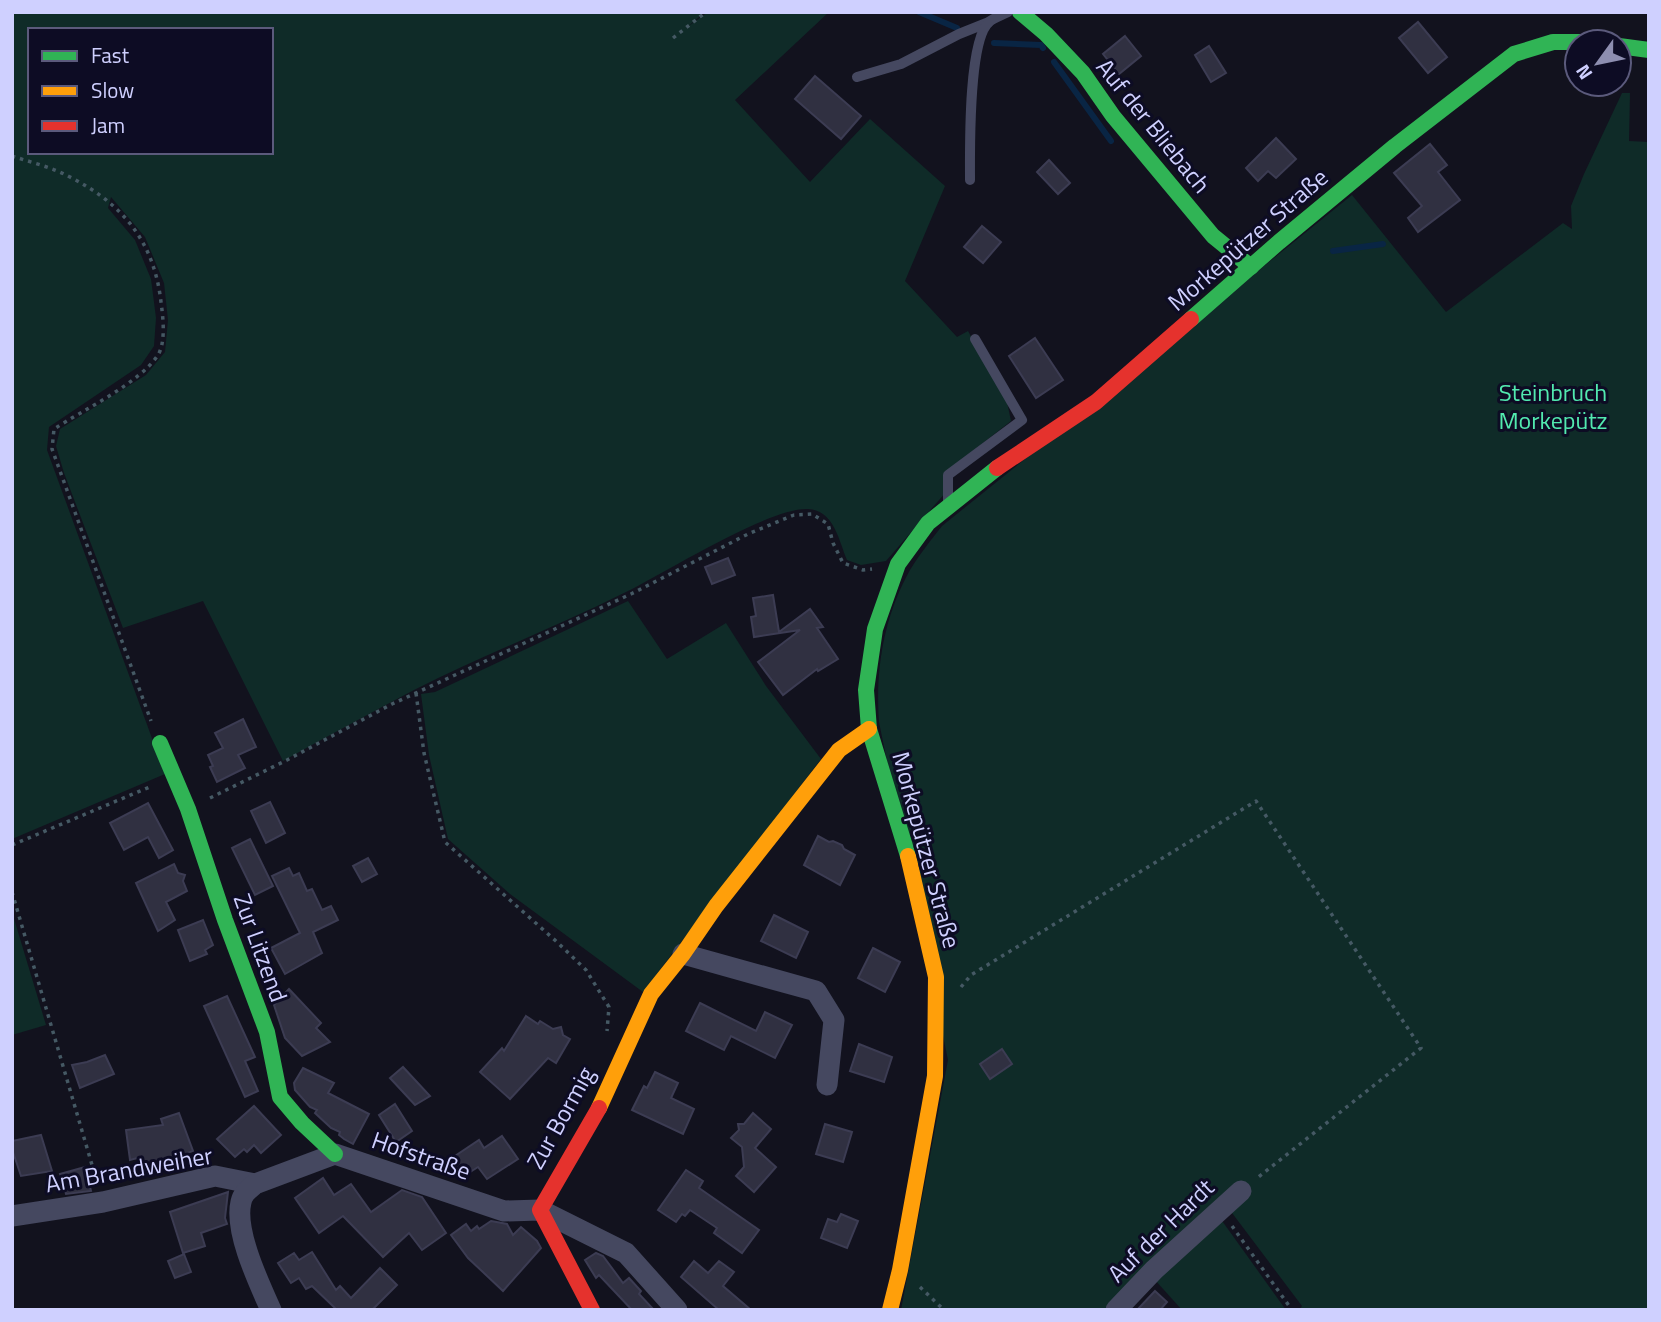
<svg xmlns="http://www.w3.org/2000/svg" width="1661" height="1322" font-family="'Titillium Web',sans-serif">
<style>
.green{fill:#0f2b28;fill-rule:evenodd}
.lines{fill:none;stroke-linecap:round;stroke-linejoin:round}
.stream{stroke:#092544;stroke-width:6}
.building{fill:#303041;stroke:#3c3c53;stroke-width:2}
.path{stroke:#455964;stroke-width:3.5;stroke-dasharray:3.5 5;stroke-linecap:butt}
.lane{stroke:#454860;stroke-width:10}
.street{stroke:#454860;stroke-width:21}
.fast{stroke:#30b455;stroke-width:16}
.slow{stroke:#ff9f0a;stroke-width:16}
.jam{stroke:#e5322d;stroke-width:16}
.labels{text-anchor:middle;stroke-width:6;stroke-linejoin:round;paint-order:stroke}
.street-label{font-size:24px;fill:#cfd0ff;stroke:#0d0c24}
.park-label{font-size:24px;fill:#52e9af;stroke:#0d0c24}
</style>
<rect width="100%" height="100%" fill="#12121e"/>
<g class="green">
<path d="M 12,12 L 705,12 L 686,28 L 708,12 L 829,12 L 735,100 L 810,182 L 870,119 L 945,186 L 905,281 L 957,337 L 968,331 L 1007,402 L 1011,421 L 946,472 L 946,492 L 886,561 L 861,565 L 847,560 C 839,541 834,510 808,509 C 770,507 666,572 626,592 C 556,627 483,655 414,690 C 370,713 326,737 283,761 L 203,601 L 123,628 L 64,473 L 56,446 L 60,429 L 146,375 L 165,352 L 168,320 L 164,283 L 145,237 L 111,197 L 108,208 L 135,240 L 151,279 L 156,318 L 154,346 L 141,365 L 49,427 L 47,450 L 165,774 L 12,839 ZM 30,30 L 271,30 L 271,152 L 30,152 Z"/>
<path d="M 1622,93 L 1630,93 L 1629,141 L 1649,142 L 1649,1310 L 1299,1310 L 1302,1306 L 1220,1197 L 1145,1266 L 1104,1310 L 901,1310 L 948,1060 L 879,722 C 875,670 884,616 910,570 C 919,555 931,540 942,526 L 1352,195 L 1446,312 L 1563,223 L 1572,229 L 1571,206 L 1584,174 Z"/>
<path d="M 628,601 L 667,659 L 726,623 L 766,686 L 821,759 L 643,992 L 510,894 L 448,839 L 429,755 L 421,694 L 435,692 Z"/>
<path d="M 12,912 L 46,1025 L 12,1035 Z"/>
<path d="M 1220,1218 L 1286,1310 L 1182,1310 L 1155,1280 Z"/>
</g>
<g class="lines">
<g class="stream">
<path d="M 919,12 L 957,28"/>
<path d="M 994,43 L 1041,45 L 1043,48"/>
<path d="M 1054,62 L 1111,141"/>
<path d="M 1333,251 L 1383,244"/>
</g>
</g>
<g class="building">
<path d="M 1418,22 L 1447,57 L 1428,73 L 1399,38 Z"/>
<path d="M 1125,36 L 1141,56 L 1119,74 L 1103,54 Z"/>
<path d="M 1209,46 L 1226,73 L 1211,82 L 1195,55 Z"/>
<path d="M 815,76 L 861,116 L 841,139 L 795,99 Z"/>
<path d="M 1276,138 L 1296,159 L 1276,178 L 1268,171 L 1258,181 L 1246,168 Z"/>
<path d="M 1430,144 L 1447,165 L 1438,172 L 1460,200 L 1418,232 L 1408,218 L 1422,206 L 1394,173 Z"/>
<path d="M 1049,160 L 1070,183 L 1058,194 L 1037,172 Z"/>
<path d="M 982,226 L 1001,242 L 983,263 L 964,247 Z"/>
<path d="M 1035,338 L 1063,380 L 1036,398 L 1009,356 Z"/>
<path d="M 728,558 L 735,575 L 712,584 L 705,567 Z"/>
<path d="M 773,595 L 779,632 L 810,609 L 823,627 L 817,628 L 838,659 L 818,671 L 817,669 L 783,695 L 758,662 L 800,630 L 754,637 L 751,617 L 756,616 L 753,598 Z"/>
<path d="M 243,719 L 256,747 L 238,755 L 245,768 L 217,782 L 210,767 L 213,766 L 208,755 L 223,748 L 215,733 Z"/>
<path d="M 270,802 L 285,833 L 266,843 L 251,811 Z"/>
<path d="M 148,803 L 173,850 L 159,858 L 148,837 L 124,850 L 110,823 Z"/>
<path d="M 818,836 L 829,842 L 833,841 L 842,845 L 844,849 L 855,855 L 840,885 L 804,865 Z"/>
<path d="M 250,839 L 273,886 L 255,895 L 232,848 Z"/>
<path d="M 368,858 L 377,874 L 362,882 L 353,866 Z"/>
<path d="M 174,864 L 178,873 L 185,875 L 183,881 L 187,891 L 166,902 L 175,920 L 158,931 L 136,883 Z"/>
<path d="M 289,868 L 293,876 L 299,873 L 307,891 L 312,889 L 322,910 L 331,906 L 338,920 L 313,932 L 322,953 L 285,974 L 271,948 L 300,933 L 272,876 Z"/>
<path d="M 774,915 L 808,932 L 796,958 L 761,941 Z"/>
<path d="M 203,920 L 213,945 L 205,950 L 207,954 L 190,961 L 178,930 Z"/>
<path d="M 873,948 L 900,962 L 885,992 L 858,978 Z"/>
<path d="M 289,989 L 321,1023 L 316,1028 L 330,1042 L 302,1056 L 285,1038 L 274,1005 Z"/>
<path d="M 227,996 L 255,1057 L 245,1061 L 258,1091 L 245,1097 L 204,1006 Z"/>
<path d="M 700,1003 L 756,1031 L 765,1012 L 792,1025 L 775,1058 L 731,1036 L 724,1050 L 686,1031 Z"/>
<path d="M 526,1016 L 538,1024 L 540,1021 L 553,1029 L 561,1027 L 563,1035 L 570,1039 L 556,1063 L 548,1058 L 510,1099 L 480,1072 L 502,1048 L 504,1051 Z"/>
<path d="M 859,1044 L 892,1057 L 884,1082 L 850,1071 Z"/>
<path d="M 1002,1049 L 1012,1064 L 990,1079 L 980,1064 Z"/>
<path d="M 105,1055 L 114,1074 L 80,1088 L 72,1065 L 87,1062 Z"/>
<path d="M 403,1067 L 430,1096 L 415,1105 L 390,1078 Z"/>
<path d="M 303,1068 L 334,1083 L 328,1093 L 369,1114 L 353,1144 L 344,1139 L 339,1135 L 340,1132 L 331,1128 L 315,1113 L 317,1110 L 310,1107 L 295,1090 L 294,1083 Z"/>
<path d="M 655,1072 L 678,1083 L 671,1098 L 694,1109 L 683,1134 L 632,1110 L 644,1086 L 647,1088 Z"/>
<path d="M 395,1104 L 412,1131 L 396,1142 L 379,1115 Z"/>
<path d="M 254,1106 L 281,1135 L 261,1153 L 254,1145 L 247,1152 L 244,1149 L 235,1157 L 217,1139 Z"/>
<path d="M 179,1113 L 193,1151 L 142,1169 L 141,1157 L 130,1160 L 126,1130 L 163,1125 L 161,1119 Z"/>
<path d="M 753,1113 L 771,1129 L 755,1148 L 776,1167 L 754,1192 L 736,1176 L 744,1167 L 742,1147 L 731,1138 L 739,1130 L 738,1124 L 744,1124 Z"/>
<path d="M 825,1124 L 852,1132 L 843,1162 L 816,1154 Z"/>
<path d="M 41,1135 L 52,1171 L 21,1176 L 12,1149 L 12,1141 Z"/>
<path d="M 502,1136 L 518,1159 L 487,1179 L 478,1167 L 464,1176 L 452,1158 L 479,1140 L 484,1148 Z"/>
<path d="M 85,1167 L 91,1191 L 66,1194 L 60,1174 Z"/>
<path d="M 686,1170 L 703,1181 L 699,1188 L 759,1230 L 742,1253 L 714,1233 L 717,1228 L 690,1210 L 685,1216 L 682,1214 L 676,1222 L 658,1210 Z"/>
<path d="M 323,1178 L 334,1195 L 351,1184 L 371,1212 L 402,1190 L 422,1197 L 446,1233 L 422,1250 L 409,1233 L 383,1257 L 343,1216 L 319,1233 L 295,1198 Z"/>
<path d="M 228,1192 L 225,1218 L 227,1224 L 201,1233 L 205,1246 L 183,1253 L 170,1212 Z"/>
<path d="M 841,1214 L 858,1221 L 847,1248 L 821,1238 L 828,1219 L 837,1222 Z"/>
<path d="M 491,1221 L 507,1224 L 513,1235 L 521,1227 L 537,1241 L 541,1248 L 503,1291 L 468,1258 L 451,1235 L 466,1224 L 471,1231 L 477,1226 L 479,1229 Z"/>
<path d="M 312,1252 L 336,1290 L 340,1286 L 351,1298 L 380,1268 L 397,1285 L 372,1310 L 337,1310 L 312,1286 L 306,1289 L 299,1278 L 291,1283 L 278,1263 L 294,1253 L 299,1260 Z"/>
<path d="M 596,1253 L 603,1256 L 623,1283 L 629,1278 L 641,1291 L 639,1294 L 654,1310 L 632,1310 L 599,1275 L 596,1278 L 585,1260 Z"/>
<path d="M 184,1254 L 191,1272 L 175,1278 L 168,1261 Z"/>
<path d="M 694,1261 L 708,1273 L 719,1261 L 734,1272 L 723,1286 L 751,1310 L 719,1310 L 681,1277 Z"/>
<path d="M 1155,1291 L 1167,1302 L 1160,1310 L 1137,1310 Z"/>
</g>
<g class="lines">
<g class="path">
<path d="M 673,38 L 706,12"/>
<path d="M 12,156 C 30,162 51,167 68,176 C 122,203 154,241 161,302 C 163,317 166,342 158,355 C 140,383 83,410 54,429 L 52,449 L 151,721"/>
<path d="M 416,693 L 424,753 L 445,842 L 557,942 L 586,970 L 609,1007 L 607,1031"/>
<path d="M 210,798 L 287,760 L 392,704 L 631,594 L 748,534 L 794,515 L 812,514 L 828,524 L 833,543 L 843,563 L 863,570 L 872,569"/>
<path d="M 12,845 L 152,786"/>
<path d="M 12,892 L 97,1182"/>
<path d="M 961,987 L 971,975 L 1256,801 L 1421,1048 L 1256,1179"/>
<path d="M 1232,1226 L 1292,1310"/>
<path d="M 920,1287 L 944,1310"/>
</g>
<g class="lane">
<path d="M 857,77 L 901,64 L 959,34 L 989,22"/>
<path d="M 970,180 C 970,150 968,41 989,22 C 993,18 1003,15 1008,12"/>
<path d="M 948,500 L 948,475 L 1022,420 L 975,339"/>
</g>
<g class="street">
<path d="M 683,954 L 816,991 L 834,1020 L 827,1085"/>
<path d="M 12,1216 L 103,1202 L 215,1176 L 255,1184"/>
<path d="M 271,1310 C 259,1283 234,1231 241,1202 C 243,1193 248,1190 255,1184 L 335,1154 L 504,1211 L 540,1210 L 626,1253 L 677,1310"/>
<path d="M 1116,1310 L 1154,1270 L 1241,1191"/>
</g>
<g class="fast">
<path d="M 1020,12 L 1046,34 L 1083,73 L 1113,116 L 1213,236 L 1251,267"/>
<path d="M 1619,46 L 1649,50"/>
<path d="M 1191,319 L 1279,242 L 1395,146 L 1514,54 L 1553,42 L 1590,42"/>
<path d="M 160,743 L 188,809 L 225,920 L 267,1032 L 280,1097 L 302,1123 L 335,1154"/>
<path d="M 908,856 L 869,729 L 866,690 L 875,629 L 898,564 L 928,523 L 997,468"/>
</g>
<g class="slow">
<path d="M 599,1108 L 651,994 L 683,954 L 716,906 L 839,750 L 869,729"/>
<path d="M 890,1310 L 900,1270 L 935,1076 L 936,977 L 908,856"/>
</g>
<g class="jam">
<path d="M 997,468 L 1096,402 L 1191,319"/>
<path d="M 592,1310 L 540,1210 L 599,1108"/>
</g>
</g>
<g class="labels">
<g class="street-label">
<text transform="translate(1153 126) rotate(51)" y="8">Auf der Bliebach</text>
<text transform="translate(1248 240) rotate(-41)" y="8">Morkepützer Straße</text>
<text transform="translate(926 850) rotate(75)" y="8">Morkepützer Straße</text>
<text transform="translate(260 948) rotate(70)" y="8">Zur Litzend</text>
<text transform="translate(561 1118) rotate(-61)" y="8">Zur Bormig</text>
<text transform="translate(421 1156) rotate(19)" y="8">Hofstraße</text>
<text transform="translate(129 1170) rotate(-10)" y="8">Am Brandweiher</text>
<text transform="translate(1161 1231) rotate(-44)" y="8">Auf der Hardt</text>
</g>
<g class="park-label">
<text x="1553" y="401">Steinbruch<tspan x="1553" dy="28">Morkepütz</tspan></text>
</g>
</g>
<rect width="1661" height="1322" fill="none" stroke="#cfd0ff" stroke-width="28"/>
<rect x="28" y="28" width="245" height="126" fill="#0d0c24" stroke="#5b5a7c" stroke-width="2"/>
<rect x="42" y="51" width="35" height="10" fill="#30b455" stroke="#5b5a7c" stroke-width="2"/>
<text x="91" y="63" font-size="21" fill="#cfd0ff">Fast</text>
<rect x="42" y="86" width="35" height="10" fill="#ff9f0a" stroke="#5b5a7c" stroke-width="2"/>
<text x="91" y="98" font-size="21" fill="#cfd0ff">Slow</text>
<rect x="42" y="121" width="35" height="10" fill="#e5322d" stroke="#5b5a7c" stroke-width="2"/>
<text x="91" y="133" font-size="21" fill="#cfd0ff">Jam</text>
<g transform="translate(1598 63) rotate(237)"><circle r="33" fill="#0d0c24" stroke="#5b5a7c" stroke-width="2"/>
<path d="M0-5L12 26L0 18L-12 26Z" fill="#8d8eb0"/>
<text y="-10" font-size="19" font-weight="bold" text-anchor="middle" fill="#cfd0ff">N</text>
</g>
</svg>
